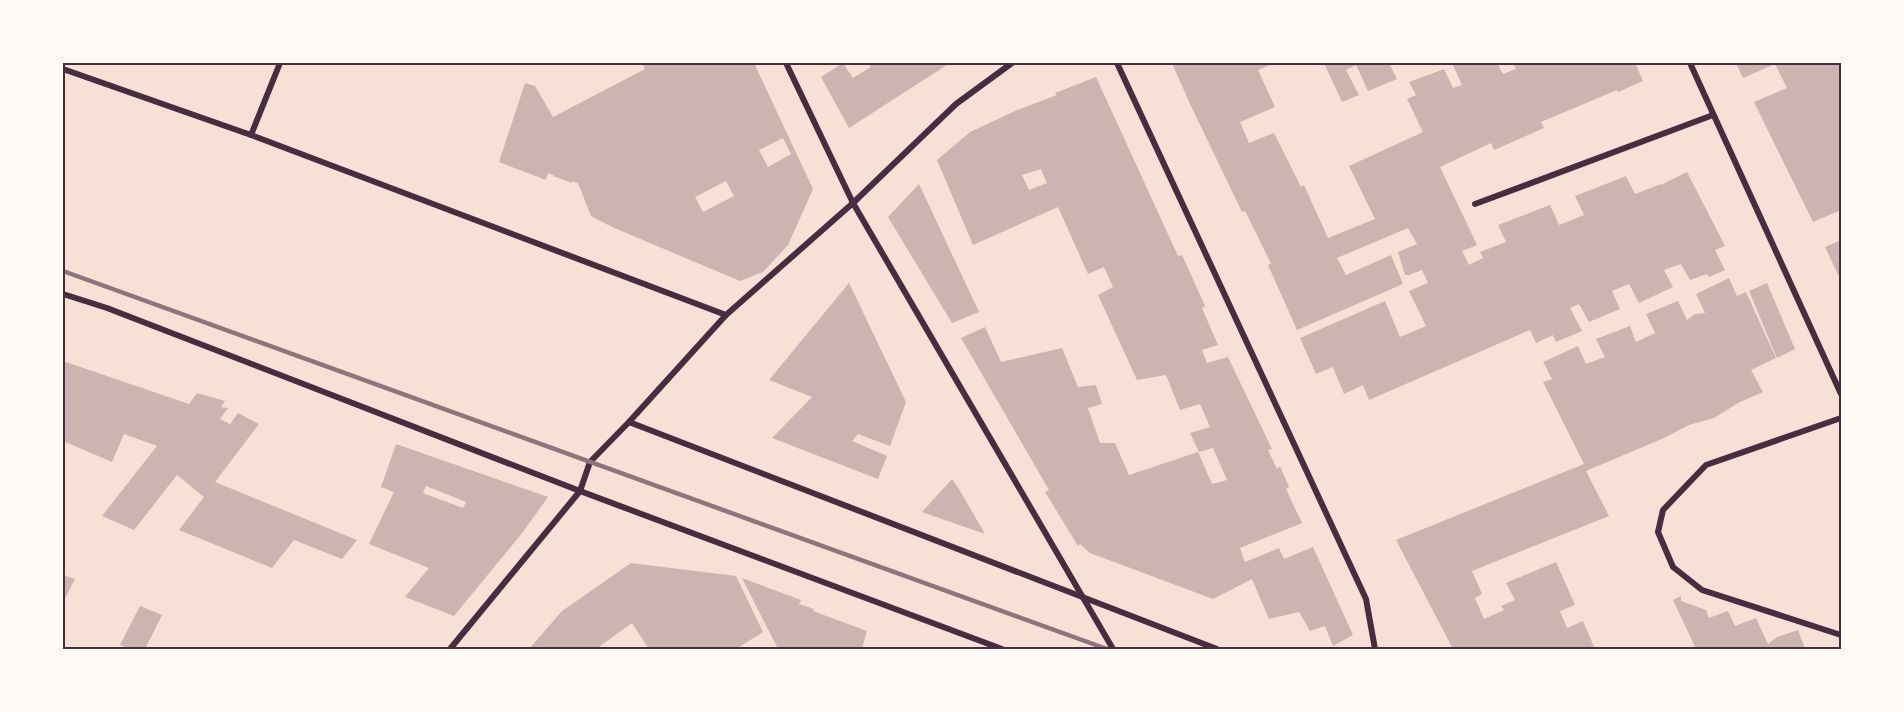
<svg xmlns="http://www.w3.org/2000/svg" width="1904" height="712" font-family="'Alegreya Sans',sans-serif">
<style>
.building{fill:#ccb4b1;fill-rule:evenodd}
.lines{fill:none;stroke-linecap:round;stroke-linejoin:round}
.minor{stroke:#4a2c40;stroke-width:6}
.rail{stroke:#8f747c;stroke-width:4.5}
.neatline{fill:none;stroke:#4a2c40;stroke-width:2}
</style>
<rect width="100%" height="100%" fill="#f7e1d7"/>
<g class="building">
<path d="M 642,63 L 754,63 L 813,189 L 788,245 L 763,272 L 740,281 L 612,227 L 591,216 L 578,183 L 572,181 L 572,183 L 553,176 L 554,175 L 548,173 L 546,180 L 499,162 L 525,83 L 535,86 L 553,117 L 645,69 ZM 783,138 L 791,154 L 768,167 L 759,150 ZM 726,181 L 734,196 L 703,212 L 695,197 Z"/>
<path d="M 843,63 L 853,78 L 871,67 L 868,63 L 950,63 L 849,128 L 821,77 Z"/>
<path d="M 1172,63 L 1274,63 L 1258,70 L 1275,107 L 1240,122 L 1249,143 L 1274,133 L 1301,187 L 1304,185 L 1328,238 L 1375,219 L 1349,166 L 1423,132 L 1407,99 L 1416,95 L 1409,82 L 1444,69 L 1453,88 L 1462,85 L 1452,63 L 1497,63 L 1503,74 L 1516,69 L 1513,63 L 1635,63 L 1643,81 L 1618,92 L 1617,90 L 1541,122 L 1544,128 L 1494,150 L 1491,143 L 1440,167 L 1477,245 L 1462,251 L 1469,265 L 1483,258 L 1480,252 L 1506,242 L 1498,225 L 1550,205 L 1559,225 L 1584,215 L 1575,196 L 1616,180 L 1626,176 L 1635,194 L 1661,184 L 1661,185 L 1687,172 L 1725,246 L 1715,250 L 1725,270 L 1709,277 L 1707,274 L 1690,280 L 1681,264 L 1672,267 L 1664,270 L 1673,287 L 1639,303 L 1629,284 L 1612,291 L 1620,309 L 1589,322 L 1579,304 L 1570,308 L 1582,331 L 1556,342 L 1553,335 L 1536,343 L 1530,330 L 1369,400 L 1363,385 L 1344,394 L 1333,367 L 1316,374 L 1300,338 L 1385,301 L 1400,337 L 1426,326 L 1409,291 L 1428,283 L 1422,270 L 1409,275 L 1405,275 L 1398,252 L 1417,244 L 1408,228 L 1337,258 L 1346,275 L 1391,255 L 1403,284 L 1297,330 L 1268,265 L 1271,264 L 1258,237 L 1245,211 L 1242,212 L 1190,104 Z"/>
<path d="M 1324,63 L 1389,63 L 1397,79 L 1368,91 L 1356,65 L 1346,70 L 1359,95 L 1342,102 Z"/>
<path d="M 1736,63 L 1841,63 L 1841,210 L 1813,222 L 1754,102 L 1787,88 L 1775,64 L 1743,78 Z"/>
<path d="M 1096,77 L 1178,256 L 1182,255 L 1205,306 L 1202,308 L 1218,345 L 1202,350 L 1207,363 L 1228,357 L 1272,449 L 1268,450 L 1277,469 L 1280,466 L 1289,487 L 1286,489 L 1302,523 L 1240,548 L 1245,562 L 1279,548 L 1284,559 L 1313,547 L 1353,635 L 1333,646 L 1325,626 L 1310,631 L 1299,612 L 1269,619 L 1252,579 L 1213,599 L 1090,553 L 1080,544 L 1078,546 L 1045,492 L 1049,490 L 961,338 L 985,327 L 1001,362 L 1062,348 L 1078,387 L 1096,385 L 1102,404 L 1088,408 L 1100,443 L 1115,443 L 1129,475 L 1198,452 L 1212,484 L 1227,480 L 1213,448 L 1199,452 L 1190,433 L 1210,427 L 1200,404 L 1180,410 L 1166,375 L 1137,380 L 1098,295 L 1113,287 L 1104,267 L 1088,274 L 1058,207 L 973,245 L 937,160 L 970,132 L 1015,111 L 1057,95 L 1055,93 ZM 1041,169 L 1047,183 L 1029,190 L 1022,175 Z"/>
<path d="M 919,184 L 979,312 L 952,323 L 888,217 Z"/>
<path d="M 1841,240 L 1841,281 L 1825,247 Z"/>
<path d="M 1729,278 L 1737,296 L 1746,292 L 1776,358 L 1751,370 L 1763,392 L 1738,403 L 1714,418 L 1689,425 L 1664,438 L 1586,471 L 1609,516 L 1472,571 L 1482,594 L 1475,598 L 1484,619 L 1504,610 L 1501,606 L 1515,600 L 1506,583 L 1556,562 L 1575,605 L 1560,611 L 1567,628 L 1583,621 L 1595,649 L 1453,649 L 1396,540 L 1584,464 L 1543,382 L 1552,379 L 1543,362 L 1578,346 L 1586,364 L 1605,357 L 1596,339 L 1630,326 L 1636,342 L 1655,333 L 1646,314 L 1678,301 L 1687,320 L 1695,314 L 1705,313 L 1696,294 Z"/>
<path d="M 849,283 L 906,402 L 890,446 L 858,434 L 852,441 L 887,456 L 878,479 L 772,438 L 812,397 L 769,380 Z"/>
<path d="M 1767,283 L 1795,349 L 1777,358 L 1749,291 Z"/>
<path d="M 63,361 L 189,404 L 197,393 L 225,401 L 221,407 L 228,408 L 220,419 L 230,424 L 238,413 L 259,424 L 215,482 L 357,540 L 342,559 L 294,540 L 272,568 L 179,530 L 204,497 L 177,475 L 134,530 L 102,516 L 157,446 L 124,434 L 112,462 L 63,441 Z"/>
<path d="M 396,444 L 548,497 L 523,532 L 454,616 L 405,597 L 429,568 L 369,544 L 394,492 L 381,487 ZM 426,486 L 466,502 L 463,508 L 423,493 Z"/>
<path d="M 952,479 L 959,489 L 985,534 L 922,512 Z"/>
<path d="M 631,563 L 736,576 L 763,632 L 736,649 L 649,649 L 632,623 L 600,646 L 602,649 L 529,649 L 562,611 Z"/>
<path d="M 63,575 L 75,579 L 63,602 Z"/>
<path d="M 742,578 L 801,600 L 799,604 L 814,609 L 813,611 L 867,631 L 862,649 L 778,649 Z"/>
<path d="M 1681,596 L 1681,601 L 1706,610 L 1709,618 L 1728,611 L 1735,626 L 1756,618 L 1768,644 L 1777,637 L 1798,630 L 1805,649 L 1696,649 L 1673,600 Z"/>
<path d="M 140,606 L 162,615 L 145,649 L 131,649 L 120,645 Z"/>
</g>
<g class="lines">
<g class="minor">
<path d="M 786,63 L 853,203 L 1113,649"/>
<path d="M 1117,63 L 1366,599 L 1375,649"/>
<path d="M 1690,63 L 1841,394"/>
<path d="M 63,69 L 251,135 L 726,315"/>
<path d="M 251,135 L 280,63"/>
<path d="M 1475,204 L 1713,115"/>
<path d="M 63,294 L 107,308 L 580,491 L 1002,649"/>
<path d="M 1841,418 L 1706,465 L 1663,510 L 1658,532 L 1673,567 L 1702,590 L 1841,635"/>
<path d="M 629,422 L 1217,649"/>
<path d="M 450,649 L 580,491 L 590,462 L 629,422 L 726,315 L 853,203 L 956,104 L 1012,63"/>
</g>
<path class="rail" d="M 63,271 L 1107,649"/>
</g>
<rect width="1904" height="712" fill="none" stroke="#fffaf5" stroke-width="129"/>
<rect x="64" y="64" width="1776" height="584" class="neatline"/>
</svg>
